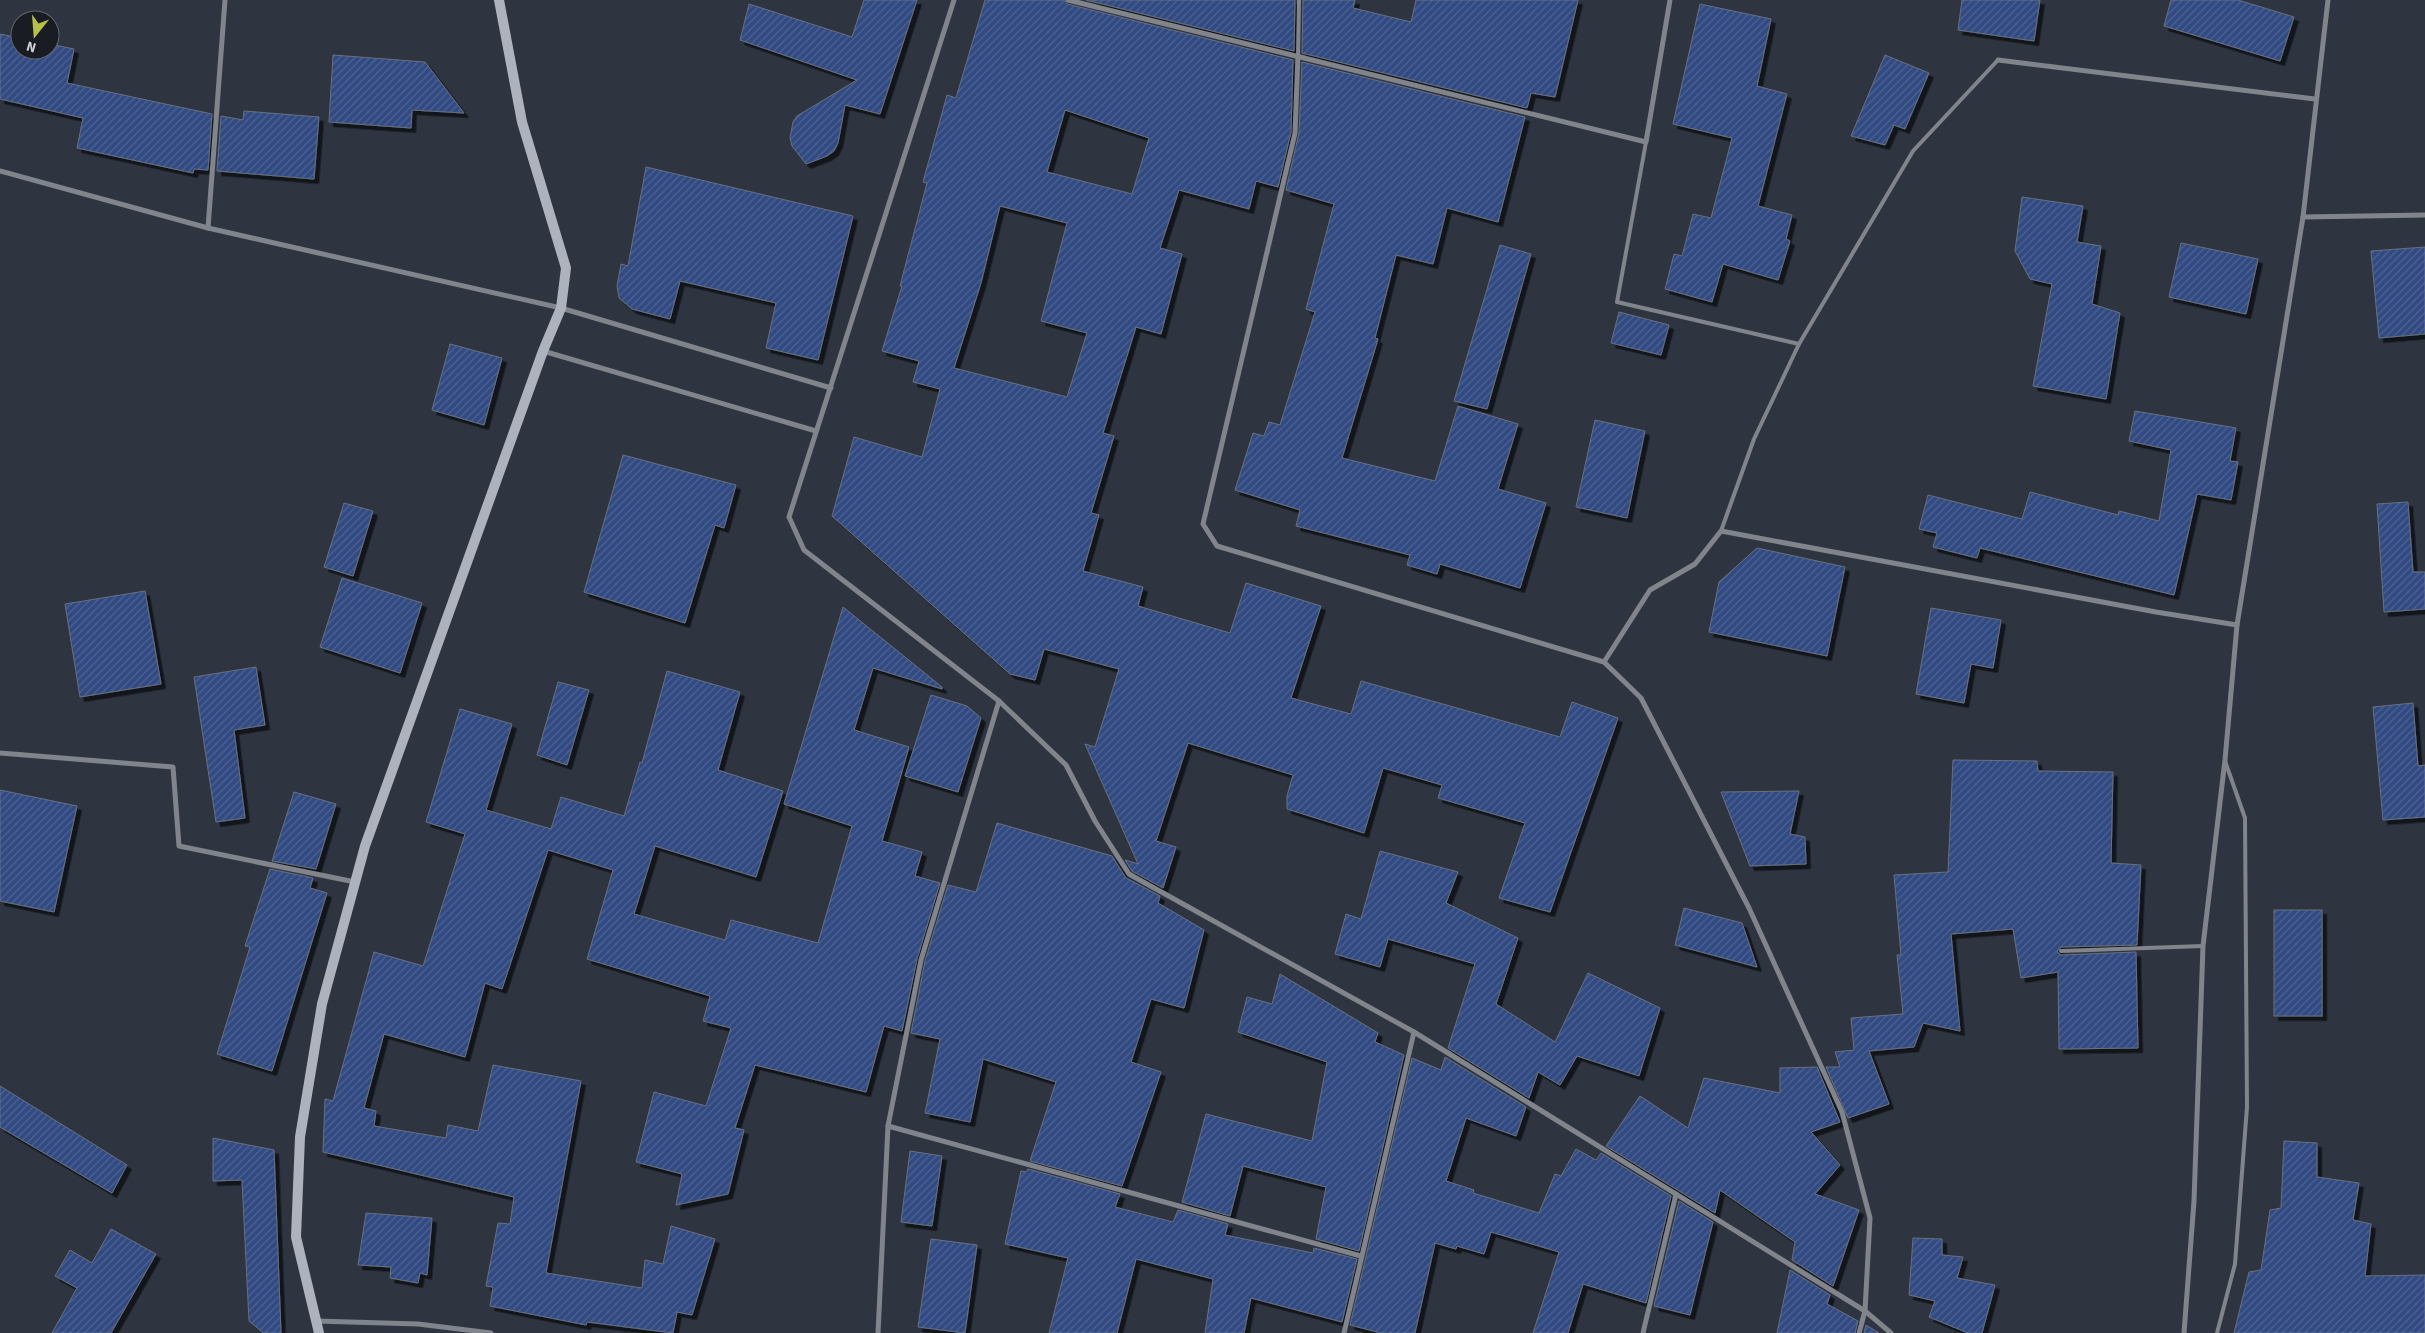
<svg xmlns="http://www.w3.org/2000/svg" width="2425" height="1333" font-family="'Source Sans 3',sans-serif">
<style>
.building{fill:url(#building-hatch);stroke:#69707e;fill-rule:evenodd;filter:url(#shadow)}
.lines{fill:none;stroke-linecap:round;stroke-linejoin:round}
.lane{stroke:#81858b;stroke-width:4}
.street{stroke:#81858b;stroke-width:5}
.secondary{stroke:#adb2bd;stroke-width:10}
</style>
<defs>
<pattern id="building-hatch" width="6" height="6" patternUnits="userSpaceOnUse" patternTransform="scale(1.25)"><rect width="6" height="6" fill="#304a82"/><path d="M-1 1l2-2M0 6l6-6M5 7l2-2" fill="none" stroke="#4d6393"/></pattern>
<filter id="shadow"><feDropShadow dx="4.5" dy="4.5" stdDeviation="0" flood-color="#0009"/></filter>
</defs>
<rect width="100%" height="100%" fill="#2e3541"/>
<g class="building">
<path d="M 864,0 L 917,0 L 880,114 L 845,105 L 838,143 L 834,151 L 827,156 L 806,164 L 792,146 L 790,138 L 793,122 L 797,116 L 857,80 L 740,40 L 749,4 L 852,37 Z"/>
<path d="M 985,0 L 1064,0 L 1067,4 L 1293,60 L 1291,132 L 1278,187 L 1256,181 L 1249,209 L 1179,190 L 1160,248 L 1182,254 L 1161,334 L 1136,327 L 1103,433 L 1114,436 L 1091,513 L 1099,515 L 1083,571 L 1143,587 L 1138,606 L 1230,633 L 1246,583 L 1321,606 L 1291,698 L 1351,714 L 1361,681 L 1560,737 L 1572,702 L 1618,718 L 1550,912 L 1499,898 L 1525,823 L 1438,798 L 1442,785 L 1383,768 L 1364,833 L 1287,809 L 1287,796 L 1293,775 L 1188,743 L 1156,841 L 1176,847 L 1163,888 L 1132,871 L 1125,860 L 1138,864 L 1085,744 L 1095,747 L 1119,669 L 1044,649 L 1035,680 L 1010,674 L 832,516 L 854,437 L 922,457 L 940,389 L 913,382 L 919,361 L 882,351 L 902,286 L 900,286 L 927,183 L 923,182 L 947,95 L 956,98 ZM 1065,110 L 1149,138 L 1132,194 L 1047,172 ZM 1000,206 L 1067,223 L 1041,321 L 1087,333 L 1067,397 L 954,368 L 981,283 Z"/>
<path d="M 1086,0 L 1295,0 L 1294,51 Z"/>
<path d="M 1303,0 L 1355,0 L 1353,8 L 1411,22 L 1416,0 L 1578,0 L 1555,97 L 1531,93 L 1527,108 L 1302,53 Z"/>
<path d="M 1962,0 L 2040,0 L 2034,41 L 1958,30 Z"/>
<path d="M 2171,0 L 2238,0 L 2294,17 L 2280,61 L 2164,26 Z"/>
<path d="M 1700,4 L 1771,19 L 1757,86 L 1787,94 L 1758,206 L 1792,215 L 1786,239 L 1790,241 L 1778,280 L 1723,264 L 1712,302 L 1665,289 L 1674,254 L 1682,256 L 1693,214 L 1711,218 L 1732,138 L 1673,124 Z"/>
<path d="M 0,34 L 20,38 L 20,50 L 50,50 L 50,44 L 74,49 L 67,83 L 212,114 L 208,170 L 194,169 L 193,173 L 77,148 L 83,118 L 0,99 Z"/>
<path d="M 333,55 L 425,62 L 464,113 L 412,110 L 411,128 L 329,122 Z"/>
<path d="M 1885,55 L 1929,73 L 1905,129 L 1894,125 L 1885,145 L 1851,136 Z"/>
<path d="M 1302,62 L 1525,117 L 1498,222 L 1447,208 L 1433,264 L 1396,255 L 1375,338 L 1378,339 L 1342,458 L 1435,481 L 1458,406 L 1518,424 L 1498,489 L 1546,503 L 1520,588 L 1440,564 L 1437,574 L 1407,565 L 1410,555 L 1296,526 L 1300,510 L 1235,490 L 1253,433 L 1264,436 L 1269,422 L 1280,425 L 1315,312 L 1306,309 L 1334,204 L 1286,190 L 1299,133 Z"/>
<path d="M 244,111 L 319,117 L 314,179 L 217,171 L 221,116 L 243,120 Z"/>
<path d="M 646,167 L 853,216 L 818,360 L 766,348 L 776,303 L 680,281 L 670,319 L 632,309 L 619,298 L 617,286 L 621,264 L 628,266 Z"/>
<path d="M 2022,197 L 2083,206 L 2077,242 L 2101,246 L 2092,304 L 2120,313 L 2106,399 L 2033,386 L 2052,284 L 2030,279 L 2015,251 Z"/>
<path d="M 2181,243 L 2258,259 L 2246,314 L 2169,297 Z"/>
<path d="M 1500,245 L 1531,254 L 1487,409 L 1454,401 Z"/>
<path d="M 2425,247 L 2425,334 L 2379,338 L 2371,251 Z"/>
<path d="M 1619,312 L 1669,325 L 1661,355 L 1611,343 Z"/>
<path d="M 450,344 L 502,358 L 484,425 L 432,410 Z"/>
<path d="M 2135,411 L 2236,428 L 2230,461 L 2238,462 L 2231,500 L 2197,494 L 2174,595 L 1980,548 L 1977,558 L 1933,547 L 1937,533 L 1919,529 L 1928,495 L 2022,519 L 2030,492 L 2118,515 L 2119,511 L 2159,521 L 2171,450 L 2129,441 Z"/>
<path d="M 1595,420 L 1645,431 L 1627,518 L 1576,507 Z"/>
<path d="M 623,455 L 736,485 L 724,528 L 715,525 L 685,623 L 584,592 Z"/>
<path d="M 2408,502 L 2413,572 L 2425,572 L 2425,609 L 2384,612 L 2377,504 Z"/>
<path d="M 344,503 L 373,511 L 353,576 L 324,567 Z"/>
<path d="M 1757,548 L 1845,567 L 1827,656 L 1709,632 L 1719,582 Z"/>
<path d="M 342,578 L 422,603 L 400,673 L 320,647 Z"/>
<path d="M 145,591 L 161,684 L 80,697 L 65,604 Z"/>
<path d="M 843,607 L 942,687 L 942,689 L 873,668 L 854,730 L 909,747 L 882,841 L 922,852 L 915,876 L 940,883 L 917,959 L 902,1031 L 884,1026 L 866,1092 L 755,1065 L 735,1128 L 744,1130 L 728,1194 L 676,1205 L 682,1174 L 636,1162 L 654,1092 L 706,1106 L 731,1028 L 703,1021 L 710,996 L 587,959 L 613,870 L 548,850 L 502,989 L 485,983 L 465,1057 L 384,1034 L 364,1108 L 376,1111 L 374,1126 L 446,1138 L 448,1125 L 478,1131 L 493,1065 L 581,1081 L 546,1273 L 642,1288 L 645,1260 L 663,1264 L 671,1226 L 715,1239 L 692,1315 L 677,1312 L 673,1333 L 587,1322 L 586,1325 L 490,1306 L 493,1287 L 486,1286 L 498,1223 L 510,1224 L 514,1197 L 323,1152 L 325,1099 L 333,1101 L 374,952 L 423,966 L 465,834 L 426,822 L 460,709 L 512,724 L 486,810 L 551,829 L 561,797 L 624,816 L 640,762 L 642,763 L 667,671 L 740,692 L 718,770 L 783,791 L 756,877 L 655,846 L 634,914 L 725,940 L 731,920 L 818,943 L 852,826 L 784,804 Z"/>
<path d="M 1931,608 L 2001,620 L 1993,668 L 1971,664 L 1964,703 L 1916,694 Z"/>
<path d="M 256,667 L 265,725 L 234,730 L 245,818 L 216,822 L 194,677 Z"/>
<path d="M 558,682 L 589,690 L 567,765 L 537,755 Z"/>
<path d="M 931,695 L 967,706 L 981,718 L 958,792 L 905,776 Z"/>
<path d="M 2413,703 L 2418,766 L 2425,765 L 2425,817 L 2383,820 L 2373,707 Z"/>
<path d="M 1953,760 L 2037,761 L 2038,771 L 2113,772 L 2111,863 L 2141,865 L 2137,945 L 2061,947 L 2057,952 L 2061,955 L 2136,952 L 2138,1048 L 2059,1049 L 2058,972 L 2021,978 L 2013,929 L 1951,934 L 1960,1031 L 1923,1023 L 1914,1047 L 1869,1051 L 1889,1104 L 1848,1118 L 1826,1067 L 1840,1067 L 1835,1052 L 1854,1050 L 1851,1018 L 1903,1014 L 1897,955 L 1901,955 L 1894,875 L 1948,872 Z"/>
<path d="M 0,790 L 77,806 L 54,912 L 0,901 Z"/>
<path d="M 1799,791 L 1790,834 L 1805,837 L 1806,864 L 1750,866 L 1721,792 Z"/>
<path d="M 294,792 L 336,804 L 316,869 L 272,861 Z"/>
<path d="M 997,823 L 1112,856 L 1126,878 L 1160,896 L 1158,903 L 1204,930 L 1184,1008 L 1151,999 L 1131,1062 L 1161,1072 L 1122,1186 L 1030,1161 L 1056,1082 L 983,1059 L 970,1122 L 925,1113 L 940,1039 L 911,1033 L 925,961 L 948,885 L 976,892 Z"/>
<path d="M 1380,851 L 1458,872 L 1446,903 L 1518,938 L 1496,1004 L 1555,1042 L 1588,973 L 1660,1008 L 1639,1076 L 1577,1056 L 1560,1085 L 1538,1072 L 1529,1098 L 1448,1048 L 1475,964 L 1388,939 L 1380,967 L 1335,954 L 1346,914 L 1361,919 Z"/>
<path d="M 270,869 L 313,878 L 310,888 L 327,893 L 272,1071 L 217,1054 L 250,947 L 245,946 Z"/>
<path d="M 1684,908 L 1742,923 L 1757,967 L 1675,945 Z"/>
<rect x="2274" y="910" width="48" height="106"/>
<path d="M 1280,974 L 1378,1033 L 1375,1042 L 1404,1055 L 1359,1251 L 1316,1239 L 1326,1187 L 1243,1166 L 1230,1216 L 1182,1202 L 1206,1114 L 1312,1141 L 1327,1062 L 1238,1032 L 1247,997 L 1272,1004 Z"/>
<path d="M 1445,1057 L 1526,1107 L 1516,1136 L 1466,1118 L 1446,1181 L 1474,1190 L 1473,1193 L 1539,1213 L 1555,1174 L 1561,1176 L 1576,1149 L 1596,1160 L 1601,1153 L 1671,1196 L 1646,1303 L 1583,1284 L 1568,1333 L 1533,1333 L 1559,1252 L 1491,1232 L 1484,1254 L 1457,1246 L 1456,1249 L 1435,1243 L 1415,1333 L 1381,1333 L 1350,1325 L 1412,1058 L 1441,1070 Z"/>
<path d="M 1817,1067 L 1840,1122 L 1811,1132 L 1840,1165 L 1815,1194 L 1859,1210 L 1833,1286 L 1792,1260 L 1795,1242 L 1720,1190 L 1715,1213 L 1606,1146 L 1640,1096 L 1688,1128 L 1704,1078 L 1780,1093 L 1780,1068 Z"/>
<path d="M 0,1086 L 127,1165 L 112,1193 L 0,1127 Z"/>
<path d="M 213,1138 L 274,1150 L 281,1333 L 263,1333 L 249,1321 L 242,1180 L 213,1181 Z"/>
<path d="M 2284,1141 L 2317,1143 L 2317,1177 L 2359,1183 L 2353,1220 L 2371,1224 L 2365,1276 L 2425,1275 L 2425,1333 L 2234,1333 L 2249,1272 L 2261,1270 L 2270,1210 L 2281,1208 Z"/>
<path d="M 910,1151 L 942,1156 L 932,1226 L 901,1222 Z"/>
<path d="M 1028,1169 L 1120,1194 L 1115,1207 L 1173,1222 L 1178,1210 L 1228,1224 L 1225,1235 L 1313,1253 L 1314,1248 L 1357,1259 L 1342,1322 L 1251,1298 L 1244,1333 L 1205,1333 L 1213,1279 L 1136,1259 L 1117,1333 L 1049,1333 L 1068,1258 L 1005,1244 L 1021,1171 L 1026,1172 Z"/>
<path d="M 1679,1201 L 1713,1222 L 1690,1315 L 1654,1306 Z"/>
<path d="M 366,1213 L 432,1218 L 427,1275 L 420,1273 L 418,1283 L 390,1278 L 391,1267 L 358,1265 Z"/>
<path d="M 111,1229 L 156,1254 L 111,1333 L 52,1333 L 77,1288 L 55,1276 L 70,1250 L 92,1263 Z"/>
<path d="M 1913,1238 L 1942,1239 L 1942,1255 L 1963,1257 L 1957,1278 L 1995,1285 L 1982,1333 L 1968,1333 L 1929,1317 L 1935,1301 L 1909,1295 Z"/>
<path d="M 931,1239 L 977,1245 L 965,1333 L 918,1327 Z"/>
<path d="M 1790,1270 L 1830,1295 L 1827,1304 L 1858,1321 L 1855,1333 L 1777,1333 Z"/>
<path d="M 1866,1325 L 1879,1333 L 1864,1333 Z"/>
</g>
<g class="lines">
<g class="lane">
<path d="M 1298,55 L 1299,0"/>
<path d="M 1646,142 L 1617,302 L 1799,344"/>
<path d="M 1721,531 L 1754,439 L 1799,344 L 1913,151 L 1998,60"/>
<path d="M 2061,951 L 2203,946"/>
<path d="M 2217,1333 L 2235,1264 L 2247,1107 L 2245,818 L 2225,761"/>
</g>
<g class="street">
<path d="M 954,0 L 789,517 L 804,550 L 999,701 L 1066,765 L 1095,821 L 1129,874 L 1414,1032 L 1865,1311 L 1891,1333"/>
<path d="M 1068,0 L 1646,142 L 1670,0"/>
<path d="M 1298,55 L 1295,133 L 1203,524 L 1217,546 L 1604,662 L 1641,698 L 1749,908 L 1842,1112 L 1870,1218 L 1865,1311 L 1859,1333"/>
<path d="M 1998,60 L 2315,99"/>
<path d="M 0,171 L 208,228 L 561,308 L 831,388"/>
<path d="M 2303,217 L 2425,215"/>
<path d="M 208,228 L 225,0"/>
<path d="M 543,351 L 816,431"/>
<path d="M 1604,662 L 1650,590 L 1695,564 L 1721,531 L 2156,612 L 2237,625"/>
<path d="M 0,753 L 173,767 L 179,846 L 355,882"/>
<path d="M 888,1126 L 1361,1256"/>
<path d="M 316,1321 L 418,1324 L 491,1333"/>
<path d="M 878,1333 L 888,1126 L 921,960 L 999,701"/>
<path d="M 1344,1333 L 1414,1032"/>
<path d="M 1643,1333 L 1676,1194"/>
<path d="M 2184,1333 L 2194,1201 L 2203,946 L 2225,760 L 2237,625 L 2303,217 L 2328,0"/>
</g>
<path class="secondary" d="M 319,1333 L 296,1237 L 300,1137 L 322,1004 L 365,846 L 543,351 L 561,308 L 566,268 L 522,122 L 499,0"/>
</g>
<g transform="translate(35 35) rotate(197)"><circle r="24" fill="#191c22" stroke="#61656c"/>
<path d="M0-4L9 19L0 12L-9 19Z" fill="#b8c147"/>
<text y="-8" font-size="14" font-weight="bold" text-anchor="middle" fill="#ced2da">N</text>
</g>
</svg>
